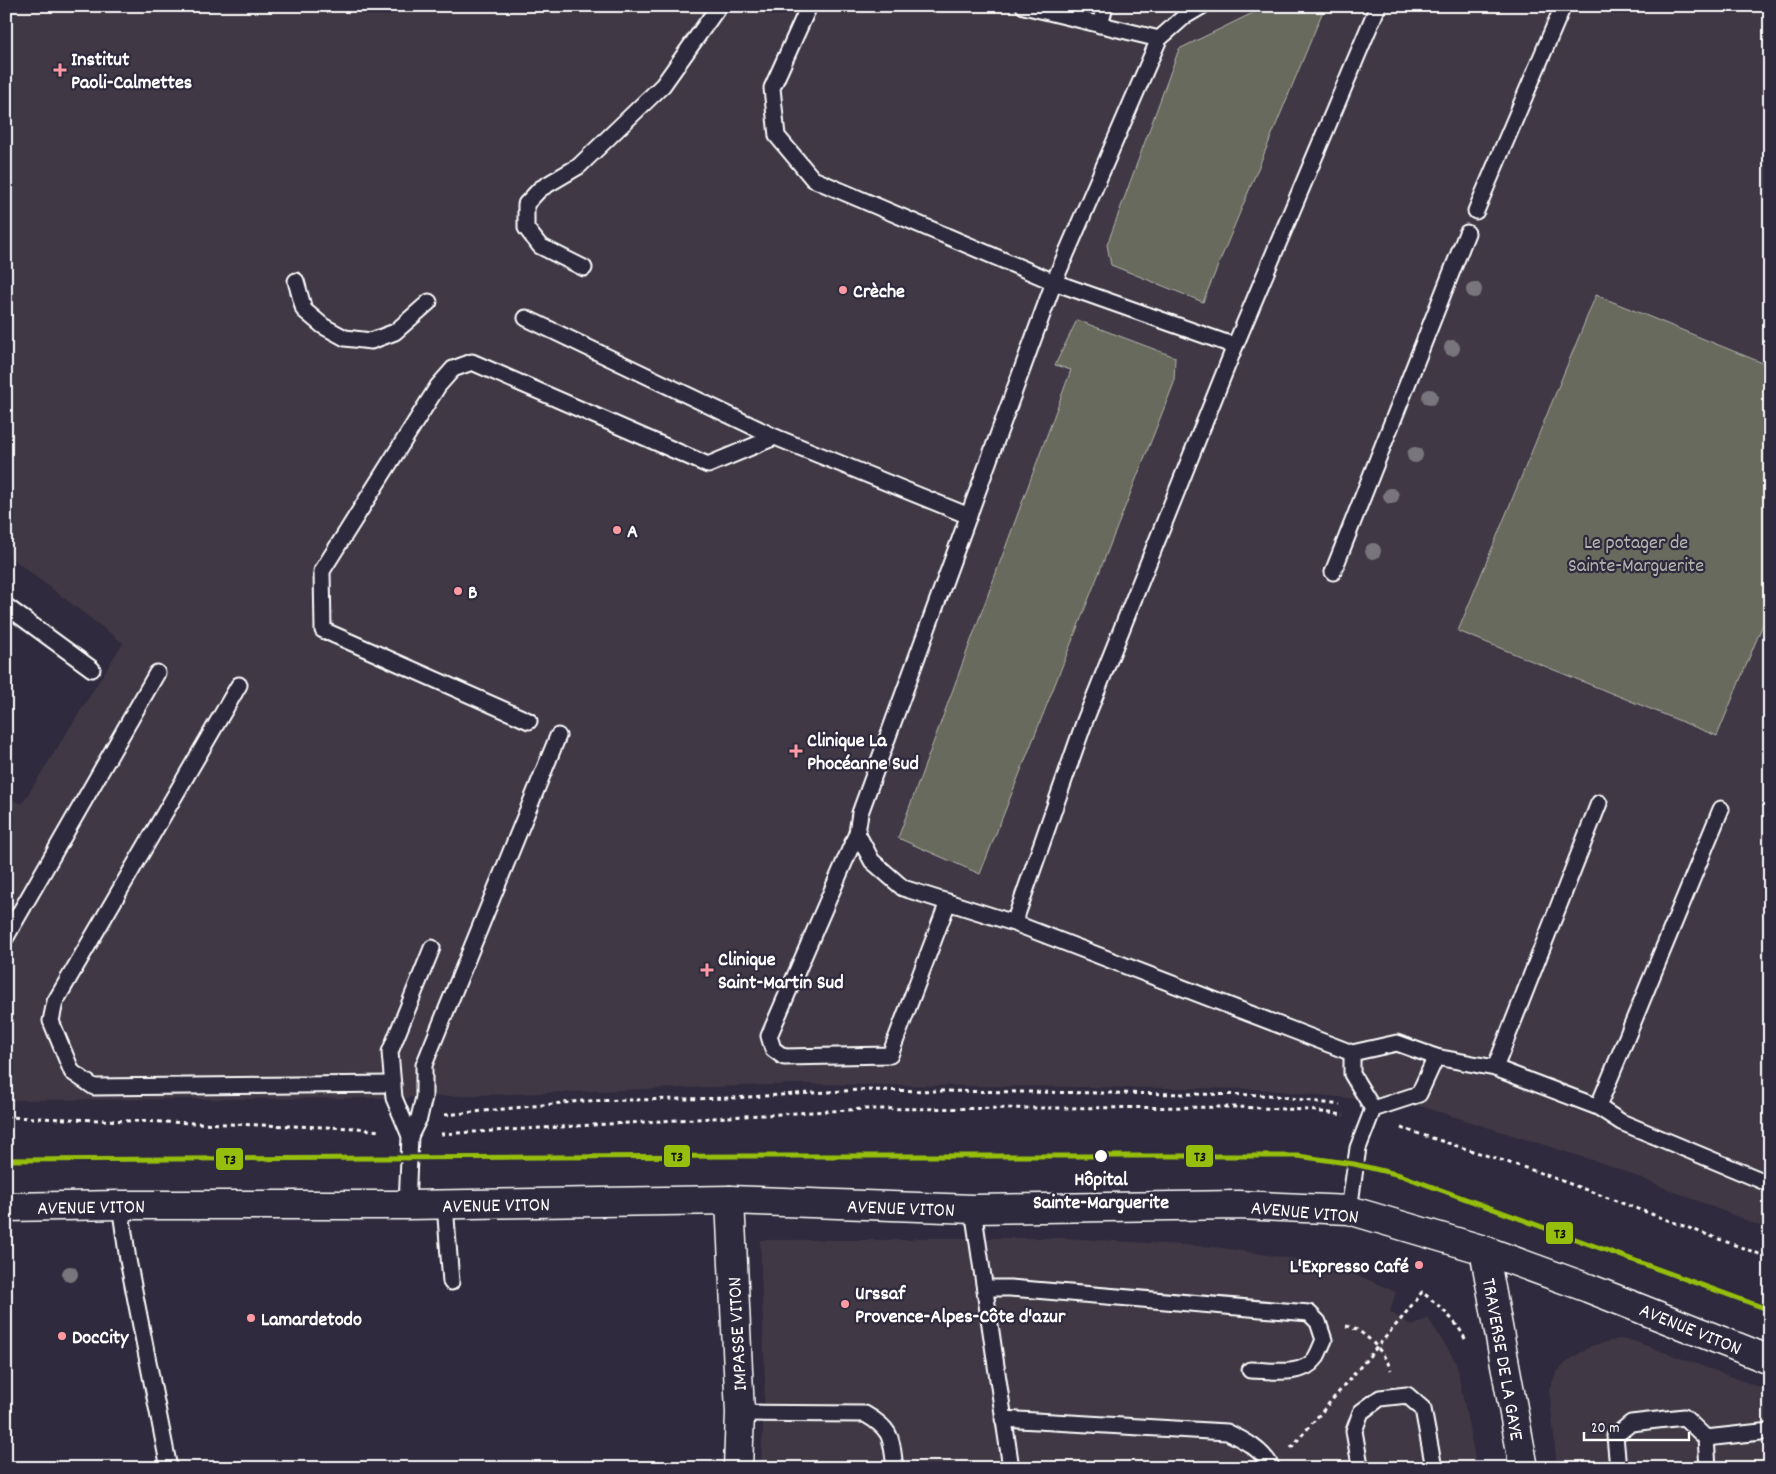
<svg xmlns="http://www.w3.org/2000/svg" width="1776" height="1474" font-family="Dekko,sans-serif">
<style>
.built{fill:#403845}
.green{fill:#686b5d;stroke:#b4b5ae}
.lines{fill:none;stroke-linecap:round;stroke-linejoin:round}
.lane-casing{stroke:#fff;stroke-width:19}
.street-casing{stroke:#fff;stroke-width:31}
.secondary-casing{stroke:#fff;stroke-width:31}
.path{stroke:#fff;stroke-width:3;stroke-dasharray:4 4;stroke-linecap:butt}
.lane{stroke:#2f2a3d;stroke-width:15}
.street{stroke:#2f2a3d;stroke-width:28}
.secondary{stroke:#2f2a3d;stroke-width:28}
.tram-1-casing{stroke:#2f2a3d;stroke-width:9}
.tram-1{stroke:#96be0d;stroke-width:5}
.tree{fill:#78767b}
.poi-dot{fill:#ff9aa2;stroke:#2f2a3d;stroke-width:2}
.stop-dot{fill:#fff;stroke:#2f2a3d;stroke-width:2}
.labels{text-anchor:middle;stroke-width:4.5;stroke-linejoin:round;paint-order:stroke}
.poi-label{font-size:20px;font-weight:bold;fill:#fff;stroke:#2f2a3d;text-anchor:start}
.park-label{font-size:20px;fill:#b4b5ae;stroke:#2f2a3d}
.stop-label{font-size:20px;font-weight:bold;fill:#fff;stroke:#2f2a3d}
.street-label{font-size:20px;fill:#fff;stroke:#2f2a3d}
.line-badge{stroke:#2f2a3d;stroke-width:2}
.pale-badge-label{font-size:14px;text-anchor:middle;font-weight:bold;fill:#111}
</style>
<rect width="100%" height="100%" fill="#2f2a3d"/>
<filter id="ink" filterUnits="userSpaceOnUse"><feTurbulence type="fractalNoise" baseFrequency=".02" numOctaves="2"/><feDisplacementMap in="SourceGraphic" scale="10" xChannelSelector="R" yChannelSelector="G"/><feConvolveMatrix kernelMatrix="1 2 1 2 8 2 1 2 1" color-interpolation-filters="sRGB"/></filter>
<g filter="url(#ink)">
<g class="built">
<path d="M 6,6 L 1770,6 L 1770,1230 L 1608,1165 L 1417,1105 L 1258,1089 L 797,1084 L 394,1098 L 6,1100 L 6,797 L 22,804 L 123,643 L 6,554 Z"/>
<path d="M 912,1238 L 1065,1238 L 1215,1247 L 1334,1265 L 1396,1292 L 1390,1312 L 1413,1326 L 1428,1318 L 1456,1362 L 1477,1468 L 761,1468 L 765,1381 L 760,1240 L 915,1240 Z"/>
<path d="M 1619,1339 L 1634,1341 L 1770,1391 L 1770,1468 L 1557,1468 L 1549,1389 L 1557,1372 L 1569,1360 L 1591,1346 Z"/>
</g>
<g class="green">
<path d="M 1267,6 L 1325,6 L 1203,302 L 1111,265 L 1107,245 L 1179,49 Z"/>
<path d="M 1596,295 L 1770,366 L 1770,607 L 1717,736 L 1458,631 Z"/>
<path d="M 1077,320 L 1175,357 L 1174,383 L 980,874 L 898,838 L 1071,370 L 1055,365 Z"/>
</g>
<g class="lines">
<defs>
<g id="lane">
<path d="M 809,6 L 772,88 L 777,136 L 813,179 L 1054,282 L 1235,346"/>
<path d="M 1024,6 L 1159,39"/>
<path d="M 1202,6 L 1185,16 L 1159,39 L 1054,282 L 860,813 L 857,833 L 872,861 L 903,888 L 1014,923 L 1352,1053 L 1397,1043 L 1436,1057 L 1495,1068 L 1598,1107 L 1721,809"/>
<path d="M 1100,25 L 1105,6"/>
<path d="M 1476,211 L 1563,6"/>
<path d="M 584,268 L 540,246 L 526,228 L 526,204 L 540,189 L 579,166 L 663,85 L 719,6"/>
<path d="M 296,281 L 304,310 L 323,326 L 345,338 L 371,341 L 395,332 L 429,302"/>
<path d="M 526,318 L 775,437 L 969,516"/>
<path d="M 1333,572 L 1467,233"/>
<path d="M 6,606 L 92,669"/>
<path d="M 239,685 L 55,1002 L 51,1021 L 72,1072 L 94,1087 L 393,1084"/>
<path d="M 529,721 L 323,630 L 322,571 L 438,386 L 453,369 L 472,362 L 708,465 L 775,437"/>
<path d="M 857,833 L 769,1036 L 773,1049 L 784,1057 L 890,1055 L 948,902"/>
<path d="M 1014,923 L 1084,723 L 1235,346 L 1378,6"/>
<path d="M 6,937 L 157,673"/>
<path d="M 1352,1053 L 1352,1074 L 1373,1109"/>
<path d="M 1495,1068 L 1599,803"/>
<path d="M 1598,1107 L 1621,1122 L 1770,1184"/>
<path d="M 410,1136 L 419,1118 L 424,1097 L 424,1065 L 558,736"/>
<path d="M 120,1205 L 128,1260 L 169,1468"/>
<path d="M 407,1205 L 410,1136 L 394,1098 L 390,1052 L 432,948"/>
<path d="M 445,1205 L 451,1282"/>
<path d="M 973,1209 L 1011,1468"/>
<path d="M 1349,1210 L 1358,1148 L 1373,1109 L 1419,1094 L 1436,1057"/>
<path d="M 985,1288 L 1010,1288 L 1309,1313 L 1318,1322 L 1324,1340 C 1321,1346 1319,1353 1315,1359 C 1302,1377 1270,1370 1250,1370"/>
<path d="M 740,1413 L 865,1414 C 893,1430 891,1438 895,1468"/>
<path d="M 1003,1419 L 1227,1432 C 1244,1440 1263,1450 1272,1468"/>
<path d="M 1706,1438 L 1770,1431"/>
<path d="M 1360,1465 L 1354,1431 L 1361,1412 L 1380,1398 L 1407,1395 L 1423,1409 L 1434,1468"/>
<path d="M 1618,1468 L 1615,1436 L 1631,1423 L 1684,1417 L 1706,1438 L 1708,1468"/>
</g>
<g id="street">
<path d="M 730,1200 L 740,1413 L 738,1468"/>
<path d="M 1484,1250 L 1524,1468"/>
</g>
<path id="secondary" d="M 6,1207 L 120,1205 L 407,1205 L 730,1200 L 973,1209 L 1238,1205 L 1349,1210 L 1484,1250 L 1588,1288 L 1770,1360"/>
</defs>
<use href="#lane" class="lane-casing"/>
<use href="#street" class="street-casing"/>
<use href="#secondary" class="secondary-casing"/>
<g class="path">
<path d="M 445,1115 L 582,1101 L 733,1098 L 859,1090 L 1269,1095 L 1340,1105"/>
<path d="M 6,1117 L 357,1128 L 380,1131"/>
<path d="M 1401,1128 L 1538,1172 L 1770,1258"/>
<path d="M 441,1134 L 864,1109 L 1236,1107 L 1308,1110 L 1344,1115"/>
<path d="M 1346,1326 C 1364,1329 1385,1353 1391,1370"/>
<path d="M 1291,1448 L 1401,1319 L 1422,1292 C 1437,1304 1460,1323 1466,1342"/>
</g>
<use href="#lane" class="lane"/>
<use href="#street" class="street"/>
<use href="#secondary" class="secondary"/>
<defs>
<path id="tram-1" d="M 6,1160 L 740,1156 L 1298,1156 L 1354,1164 L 1400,1175 L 1770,1310"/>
</defs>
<use href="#tram-1" class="tram-1-casing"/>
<use href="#tram-1" class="tram-1"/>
</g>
<g class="tree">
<circle cx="1474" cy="290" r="8"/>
<circle cx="1452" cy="348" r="8"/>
<circle cx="1430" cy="397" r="8"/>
<circle cx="1415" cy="455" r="8"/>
<circle cx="1391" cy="496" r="8"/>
<circle cx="1373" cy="551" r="8"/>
<circle cx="70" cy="1274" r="8"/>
</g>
</g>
<g class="poi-dot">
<path d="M57.5 62.5h5v5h5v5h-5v5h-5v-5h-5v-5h5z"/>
<circle cx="843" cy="290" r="5"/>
<circle cx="617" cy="530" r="5"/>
<circle cx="458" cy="591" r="5"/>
<path d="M793.5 743.5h5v5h5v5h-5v5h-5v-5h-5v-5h5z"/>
<path d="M704.5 962.5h5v5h5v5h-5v5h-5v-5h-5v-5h5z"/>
<circle cx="1419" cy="1265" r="5"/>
<circle cx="845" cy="1304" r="5"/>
<circle cx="251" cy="1318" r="5"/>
<circle cx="62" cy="1336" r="5"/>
</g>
<circle class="stop-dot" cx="1101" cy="1156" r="7"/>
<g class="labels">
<g class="poi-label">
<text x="71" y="65">Institut<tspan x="71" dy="23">Paoli-Calmettes</tspan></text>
<text x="853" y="297">Crèche</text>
<text x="627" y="537">A</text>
<text x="468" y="598">B</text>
<text x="807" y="746">Clinique La<tspan x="807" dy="23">Phocéanne Sud</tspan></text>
<text x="718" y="965">Clinique<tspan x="718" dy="23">Saint-Martin Sud</tspan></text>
<text x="1409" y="1272" text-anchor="end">L'Expresso Café</text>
<text x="855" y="1299">Urssaf<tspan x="855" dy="23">Provence-Alpes-Côte d'azur</tspan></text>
<text x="261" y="1325">Lamardetodo</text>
<text x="72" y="1343">DocCity</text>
</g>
<g class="park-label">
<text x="1636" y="548">Le potager de<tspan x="1636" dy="23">Sainte-Marguerite</tspan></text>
</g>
<g class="stop-label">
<text x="1101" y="1185">Hôpital<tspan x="1101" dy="23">Sainte-Marguerite</tspan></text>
</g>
<g class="street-label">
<text transform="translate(496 1204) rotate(-1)" y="7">AVENUE VITON</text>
<text transform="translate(91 1206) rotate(-1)" y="7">AVENUE VITON</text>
<text transform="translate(901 1207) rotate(2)" y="7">AVENUE VITON</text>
<text transform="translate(1305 1211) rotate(5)" y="7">AVENUE VITON</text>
<text transform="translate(1691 1328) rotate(22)" y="7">AVENUE VITON</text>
<text transform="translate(736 1334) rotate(-93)" y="7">IMPASSE VITON</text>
<text transform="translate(1504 1359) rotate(80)" y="7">TRAVERSE DE LA GAYE</text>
</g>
</g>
<g class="line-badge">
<rect x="1185" y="1144" width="29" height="24" rx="5" fill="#96be0d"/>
<rect x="663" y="1144" width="28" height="24" rx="5" fill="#96be0d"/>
<rect x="215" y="1147" width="29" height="24" rx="5" fill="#96be0d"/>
<rect x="1545" y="1221" width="29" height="24" rx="5" fill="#96be0d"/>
</g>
<g class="pale-badge-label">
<text x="1200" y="1161">T3</text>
<text x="677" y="1161">T3</text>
<text x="230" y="1164">T3</text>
<text x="1560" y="1238">T3</text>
</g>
<rect width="1776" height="1474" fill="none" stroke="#2f2a3d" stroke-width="25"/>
<rect x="12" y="12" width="1751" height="1449" fill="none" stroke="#fff" stroke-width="2" filter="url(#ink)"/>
<path d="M1584 1432v8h105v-8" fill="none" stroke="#ffffff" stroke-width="2.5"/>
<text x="1591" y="1432" font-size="15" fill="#ffffff" stroke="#2f2a3d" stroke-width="4" paint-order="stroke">20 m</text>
</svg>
